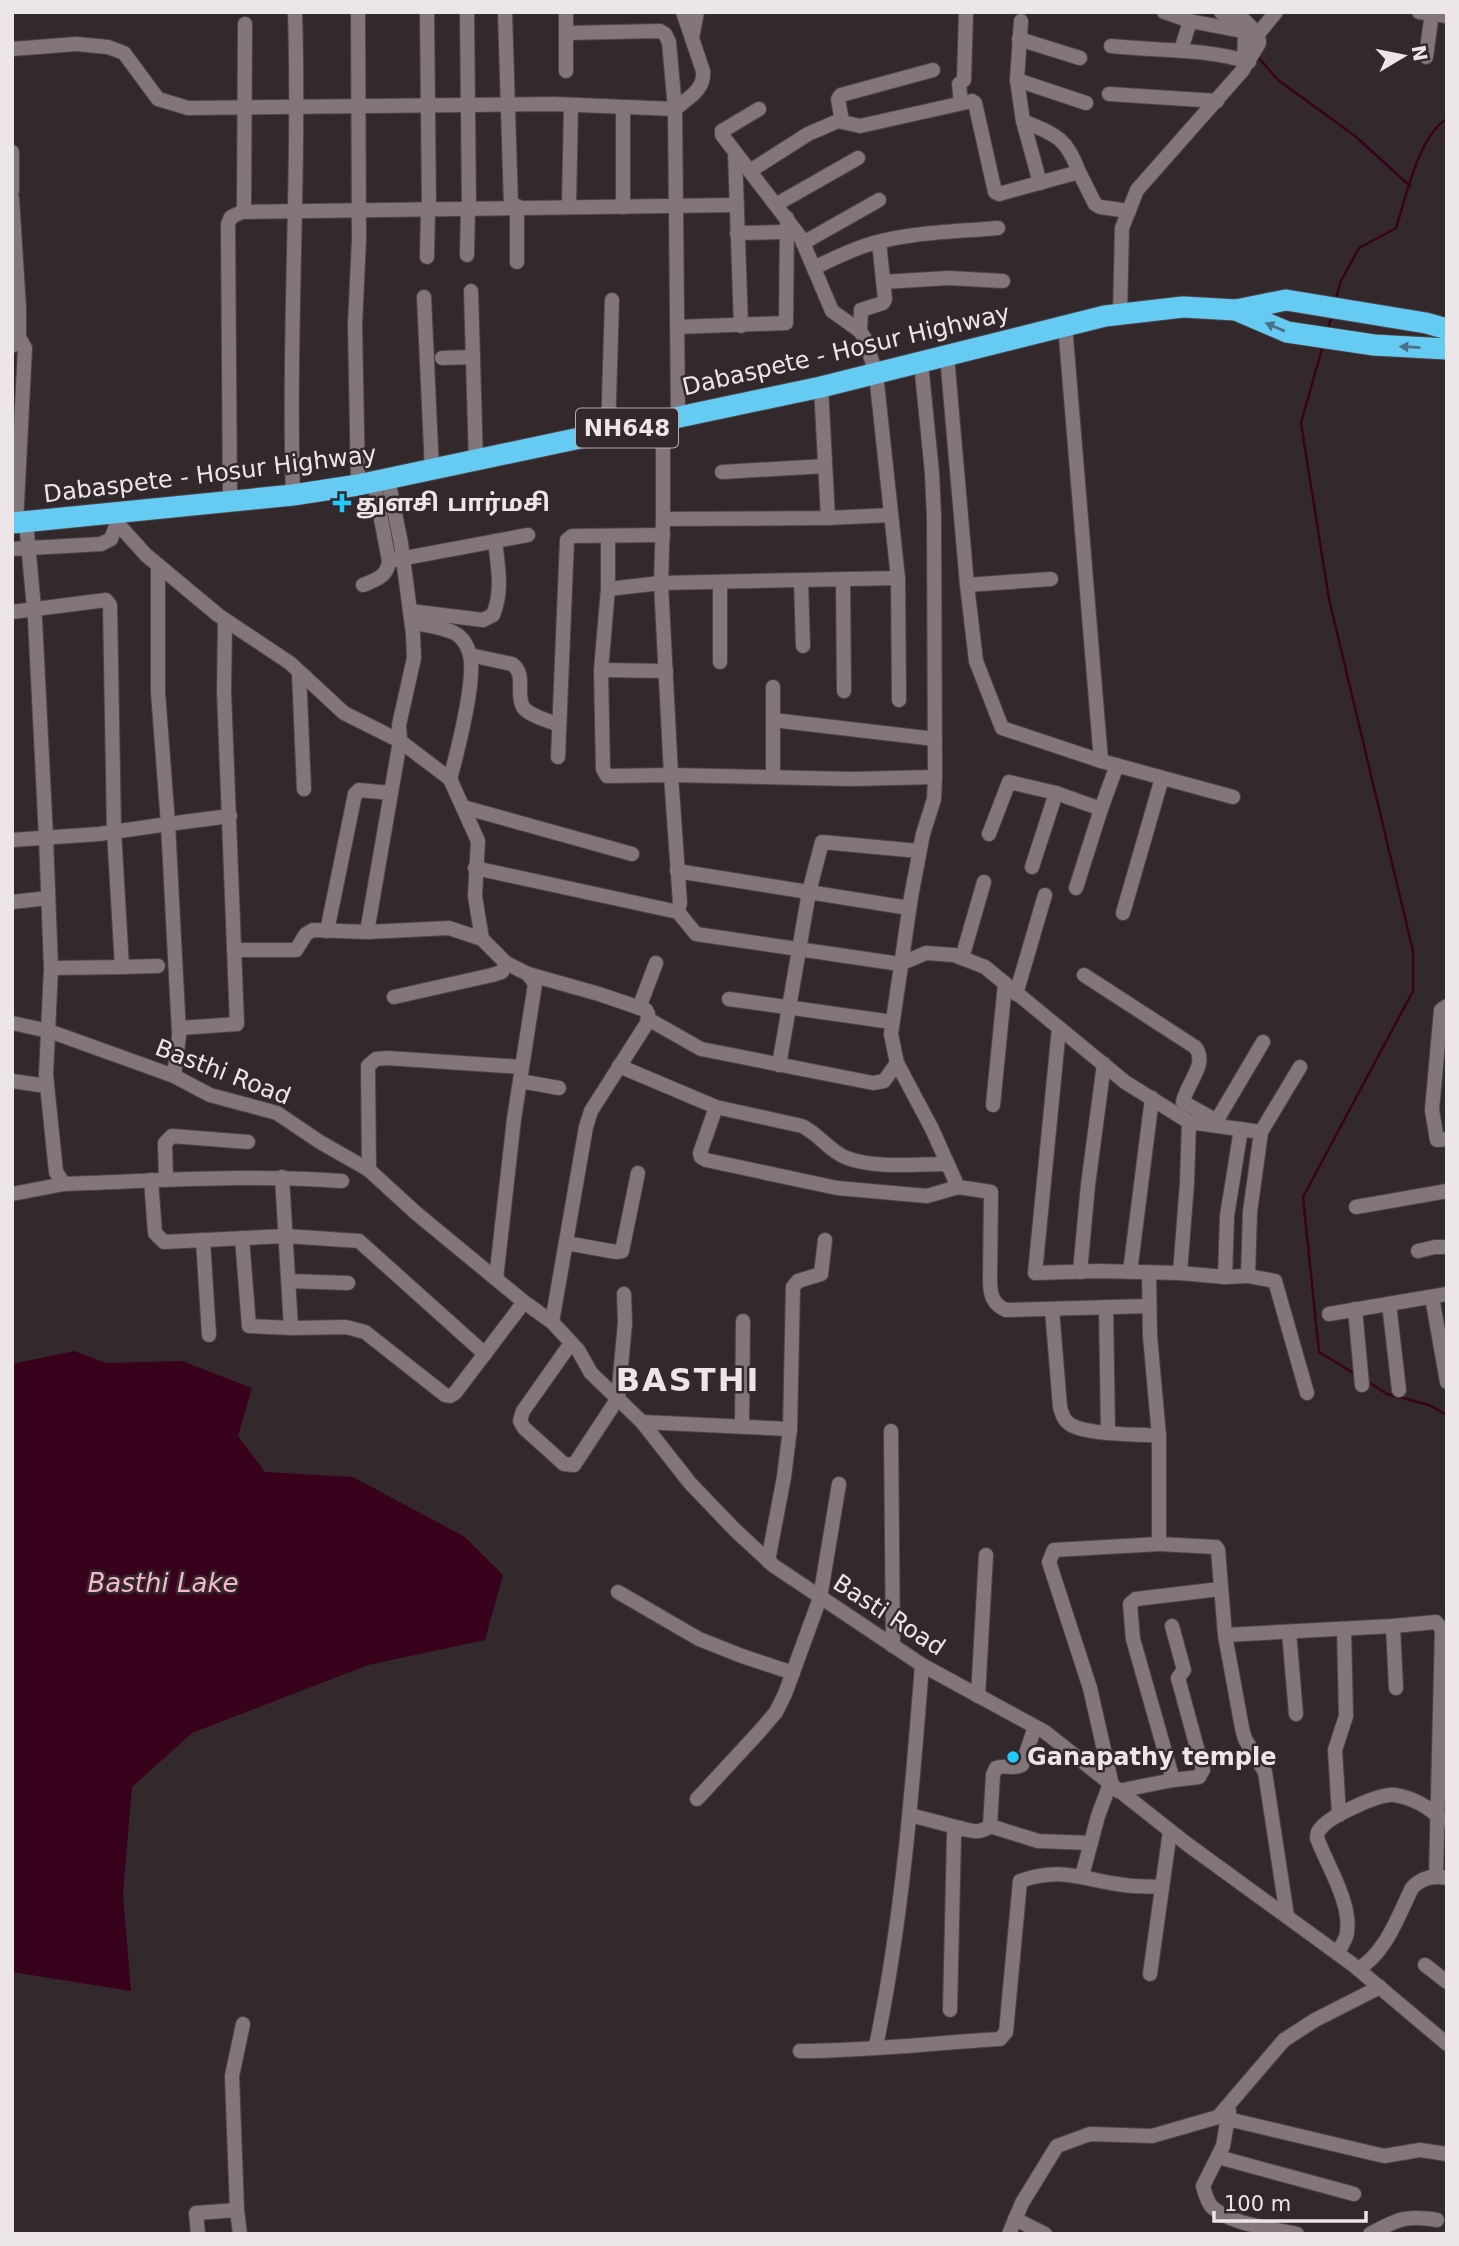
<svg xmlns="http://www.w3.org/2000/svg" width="1459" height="2246" font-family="'DejaVu Sans','Noto Sans Tamil',sans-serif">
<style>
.water{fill:#38021c}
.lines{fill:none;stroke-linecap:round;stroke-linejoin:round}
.stream{stroke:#38021c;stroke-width:2.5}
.minor-casing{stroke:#4d4447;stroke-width:16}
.highway-casing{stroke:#4d4447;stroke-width:23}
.minor{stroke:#83767a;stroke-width:14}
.highway{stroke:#66cbf3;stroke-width:21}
.oneway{fill:#4a7286}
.poi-dot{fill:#21c9fd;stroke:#33292c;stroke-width:2.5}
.labels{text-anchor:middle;stroke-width:5;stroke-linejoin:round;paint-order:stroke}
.shield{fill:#33292c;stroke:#b5adb0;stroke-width:2}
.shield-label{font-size:23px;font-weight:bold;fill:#ede6e8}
.street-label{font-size:24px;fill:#ede6e8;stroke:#33292c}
.poi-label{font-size:24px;font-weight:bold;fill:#ede6e8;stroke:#33292c;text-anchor:start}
.water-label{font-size:26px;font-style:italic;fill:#f8b5cc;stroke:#33292c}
.district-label{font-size:32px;font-weight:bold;letter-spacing:2px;fill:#ede6e8;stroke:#33292c}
</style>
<rect width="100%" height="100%" fill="#33292c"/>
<path class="water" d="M 74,1351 L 106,1363 L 182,1361 L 252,1388 L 238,1436 L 265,1472 L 353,1477 L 465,1537 L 503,1575 L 485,1640 L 368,1665 L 192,1733 L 132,1787 L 123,1894 L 131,1991 L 12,1972 L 12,1364 Z"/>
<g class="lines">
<g class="stream">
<path d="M 1258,57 L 1278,80 L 1355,136 L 1410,186"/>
<path d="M 1336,298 L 1341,281 L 1359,248 L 1396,228 C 1406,198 1418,136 1447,119"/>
<path d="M 1328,328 L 1332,315"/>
<path d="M 1323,345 L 1301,423 L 1329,599 L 1413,951 L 1413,991 L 1303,1197 L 1319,1352 L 1355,1374"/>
<path d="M 1367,1381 L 1387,1394 L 1429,1405 L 1447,1415"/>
</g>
<defs>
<g id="minor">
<path d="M 427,12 L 429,208"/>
<path d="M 467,12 L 469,207"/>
<path d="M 505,12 L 511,206"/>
<path d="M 1164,12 L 1190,21 L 1242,31"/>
<path d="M 1221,12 L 1245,34 L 1244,61"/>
<path d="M 1419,12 L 1447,16"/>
<path d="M 1021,21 L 1017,80 L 1023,121 L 1040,183"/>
<path d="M 566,33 L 660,31 L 665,34 L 669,42 L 675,109"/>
<path d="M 1258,34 L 1276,12"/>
<path d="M 692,38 L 697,12"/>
<path d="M 1019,39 L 1080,58"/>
<path d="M 1111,46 C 1157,51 1204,48 1249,62"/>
<path d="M 12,49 L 76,44 L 108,47 L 124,53 L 158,99 L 188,108 L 554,104 L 675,109 L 678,415"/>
<path d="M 1181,50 L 1190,21"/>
<path d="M 1426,57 L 1432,12"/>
<path d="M 566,71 L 566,12"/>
<path d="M 1017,80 L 1086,103"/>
<path d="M 1109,94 L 1217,101"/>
<path d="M 961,103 L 959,84 L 964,80 L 966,12"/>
<path d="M 675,109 C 688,98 705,90 703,71 L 683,12"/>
<path d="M 842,121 L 838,99 L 841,95 L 933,70"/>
<path d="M 1023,121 C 1056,135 1066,137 1079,172"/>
<path d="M 12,152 L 12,191"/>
<path d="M 735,153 L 741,326"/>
<path d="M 750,171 L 808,134 L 838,121 L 860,126 L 972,101 L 975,103 L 995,192 L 999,194 L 1079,172 L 1095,204 L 1100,207 L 1129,211"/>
<path d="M 12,198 L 19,308 L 19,337 L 14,345"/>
<path d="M 777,204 L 858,158"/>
<path d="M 517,206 L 517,262"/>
<path d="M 569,206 L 571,105"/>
<path d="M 623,207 L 623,107"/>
<path d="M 242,212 L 736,205"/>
<path d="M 737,233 L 787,232"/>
<path d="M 803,243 L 879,200"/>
<path d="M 467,255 L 468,207"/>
<path d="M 427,257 L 428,208"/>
<path d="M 814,268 C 830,260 847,252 864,246 C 906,232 954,232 998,228"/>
<path d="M 883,282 L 948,278 L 1003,281"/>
<path d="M 471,291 L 476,462"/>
<path d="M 424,297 L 432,471"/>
<path d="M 1120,314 L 1122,228 L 1137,190 L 1242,71 L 1259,43 L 1258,34 L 1236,12"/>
<path d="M 1065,325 L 1101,761"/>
<path d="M 677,327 L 786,323 L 787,218"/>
<path d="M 860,331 L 861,310 L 883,303 L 885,299 L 879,242"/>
<path d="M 12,337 L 19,337 L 25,348 L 16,523"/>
<path d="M 947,356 L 967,585 L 976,661 L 1002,728 L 1101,761 L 1233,797"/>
<path d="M 442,358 L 473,357"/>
<path d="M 821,387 L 828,518 L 663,519 L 661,583 L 671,775 L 851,779 L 935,777 L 934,517 L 932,473 L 921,363"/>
<path d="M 608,433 L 612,300"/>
<path d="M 722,472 L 825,466"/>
<path d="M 388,479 L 401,543 L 413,634 L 414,658 L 399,725 L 400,741 L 367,932 L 449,928 L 482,939 L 506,963 L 528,974 L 535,984 L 514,1119 L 496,1279"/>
<path d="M 358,485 L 355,325 L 359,239 L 358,12"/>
<path d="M 293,495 C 288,334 300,173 295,12"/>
<path d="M 230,500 L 228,224 L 231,217 L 242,212 L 244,208 L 245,24"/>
<path d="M 108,513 L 146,555 L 218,615 L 290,663 L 344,713 L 400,741 L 450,779 L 478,841 L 475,896 L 482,939"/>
<path d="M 828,518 L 891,515"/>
<path d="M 663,519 L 663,419"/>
<path d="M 26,522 L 35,619 L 46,837 L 51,968 L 46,1075 L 56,1172 L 64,1184 C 157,1181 249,1174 342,1181"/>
<path d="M 608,536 L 608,589"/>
<path d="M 12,549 L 101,544 L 111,539 L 117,523"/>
<path d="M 389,561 L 528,535"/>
<path d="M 158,565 L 158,692 L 168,824 L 230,816"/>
<path d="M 898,578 L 899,700"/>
<path d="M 843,579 L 844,691"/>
<path d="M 801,581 L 803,646"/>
<path d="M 363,585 C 377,579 387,577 389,561 L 374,482"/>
<path d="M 967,585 L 1051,579"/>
<path d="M 410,611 L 483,620 L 493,615 C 503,591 498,567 495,541"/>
<path d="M 12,612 L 106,600 L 110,605 L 114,831 L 122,967 L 51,968"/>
<path d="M 412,622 C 425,626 449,627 459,636 C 464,640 468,648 470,655 C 476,679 457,753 450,779"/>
<path d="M 470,655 L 512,664 C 527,675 515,692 523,707 C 529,716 550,721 559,725"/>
<path d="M 720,662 L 720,582"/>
<path d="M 601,670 L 666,671"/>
<path d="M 299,672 L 304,789"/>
<path d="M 773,687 L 773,777"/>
<path d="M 773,720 L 935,739"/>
<path d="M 558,757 L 567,540 L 572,536 L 663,535"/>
<path d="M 935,777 L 934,799 L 923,834 L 911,897 L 891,1034 L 897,1063 L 932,1129 L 958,1187 L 991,1192 L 990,1279 C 990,1294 992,1304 1006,1310 L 1149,1306"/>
<path d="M 463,807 L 632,854"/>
<path d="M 989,834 L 1009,782 L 1056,793 L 1101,809"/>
<path d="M 12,840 L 99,834 L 168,824 L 179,1033"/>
<path d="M 1032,867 L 1056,793"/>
<path d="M 475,868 L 678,912 L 696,934 L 900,964 L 926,953 L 954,955 L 985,967 L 1125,1082 L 1189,1122 L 1261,1132 L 1250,1212 L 1248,1276 L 1275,1281 L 1307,1393"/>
<path d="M 677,871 L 909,908"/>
<path d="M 1076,888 L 1101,809 L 1117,765"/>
<path d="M 12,902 L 48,898"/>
<path d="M 678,912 L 680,903 L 671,775 L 607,776 L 603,769 L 601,670 L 608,589 L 661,583 L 898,578 L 876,374 L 865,339 L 860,331 L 832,311 L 801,238 L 722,135 L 722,131 L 759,109"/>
<path d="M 1123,913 L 1162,778"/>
<path d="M 327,931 L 355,794 L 359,790 L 391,793"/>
<path d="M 234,950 L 296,950 L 306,934 L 313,930 L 367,932"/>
<path d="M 962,958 L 984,882"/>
<path d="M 122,967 L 158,966"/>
<path d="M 528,974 L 599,994 L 646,1010 L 648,1014 L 647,1023 L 591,1111 L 586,1127 L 552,1322"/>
<path d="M 1084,975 L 1195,1047 C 1209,1063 1186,1084 1183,1102 L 1217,1121"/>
<path d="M 1016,994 L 1045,895"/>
<path d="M 394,997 L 492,975 L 502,972 L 506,963"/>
<path d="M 729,999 L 892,1022"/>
<path d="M 1447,1006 L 1441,1010 L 1432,1110 L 1437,1140 L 1447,1139"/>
<path d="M 639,1008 L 656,963"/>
<path d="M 648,1019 L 701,1049 L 873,1083 L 884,1081 L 897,1063"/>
<path d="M 12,1023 L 49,1031 L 174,1076 L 210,1095 L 277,1113 L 320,1142 L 369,1170 L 416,1213 L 524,1302 L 552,1322 L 578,1350 L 591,1373 L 642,1422 L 690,1483 L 735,1530 L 774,1566 L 922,1665 L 1045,1732 L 1187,1844 L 1352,1964 L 1447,2044"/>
<path d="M 1059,1028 L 1035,1273 L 1098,1271 L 1180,1273"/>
<path d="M 779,1065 L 809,892 L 822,842 L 919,851"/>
<path d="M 619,1066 L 716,1107 L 802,1126 C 819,1134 830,1152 847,1158 C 877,1169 916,1164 947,1164"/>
<path d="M 174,1076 L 180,1028 L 237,1024 L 224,692 L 225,620"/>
<path d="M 12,1081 L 47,1086"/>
<path d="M 520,1081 L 559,1088"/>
<path d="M 993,1105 L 1005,984"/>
<path d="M 716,1107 L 700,1153 L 701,1157 L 706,1160 L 837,1188 L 927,1196 L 958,1187"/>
<path d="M 1189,1122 L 1187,1183 L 1180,1273 L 1225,1277"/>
<path d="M 1214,1125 L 1263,1042"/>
<path d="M 1241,1129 L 1227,1216 L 1225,1277 L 1248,1276"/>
<path d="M 1261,1132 L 1300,1067"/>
<path d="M 369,1170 L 368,1066 L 376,1059 L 387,1058 L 522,1067"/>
<path d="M 282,1177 L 291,1328 L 346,1327 L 365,1332 L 445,1395 L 450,1396 L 455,1393 L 524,1302"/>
<path d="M 166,1179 L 165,1143 L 172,1136 L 248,1142"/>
<path d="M 151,1180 L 155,1233 L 164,1242 L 286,1236 L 359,1241 L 485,1354"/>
<path d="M 12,1194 L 64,1184"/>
<path d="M 1356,1207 L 1447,1191"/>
<path d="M 242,1238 L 249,1326 L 291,1328"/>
<path d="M 203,1240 L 209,1335"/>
<path d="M 566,1243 L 616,1252 L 622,1251 L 638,1173"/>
<path d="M 1418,1251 L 1435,1247 L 1447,1247"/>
<path d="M 1080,1272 L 1088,1185 L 1104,1064"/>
<path d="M 1130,1272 L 1152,1098"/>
<path d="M 289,1281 L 348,1283"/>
<path d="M 1432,1297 L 1447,1382"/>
<path d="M 1389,1304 L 1399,1390"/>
<path d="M 1106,1307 L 1108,1432"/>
<path d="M 1052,1309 L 1060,1407 C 1062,1414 1064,1421 1071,1425 C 1089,1435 1137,1434 1159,1436"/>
<path d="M 1355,1309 L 1362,1385"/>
<path d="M 1329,1314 L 1447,1294"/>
<path d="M 571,1343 L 523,1411 L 520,1421 L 524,1428 L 564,1464 L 574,1465 L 618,1398 L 625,1323 L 624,1294"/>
<path d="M 642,1422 L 790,1429"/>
<path d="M 742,1425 L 743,1321"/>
<path d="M 891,1431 L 893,1646"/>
<path d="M 1159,1544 L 1216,1547 L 1218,1550 L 1225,1635 L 1242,1728 L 1245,1739 L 1265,1772 L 1287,1916"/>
<path d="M 768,1561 L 784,1477 L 790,1429 L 793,1287 L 798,1281 L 821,1274 L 825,1240"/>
<path d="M 618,1592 L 699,1639 L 742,1656 L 793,1673"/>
<path d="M 1172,1626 L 1184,1670 L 1178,1678 L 1203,1770 L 1199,1777 L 1173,1780"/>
<path d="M 1393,1626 L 1396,1688"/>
<path d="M 1289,1632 L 1296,1714"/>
<path d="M 1225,1635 L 1393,1626 L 1436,1622 L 1442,1629 L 1436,1877"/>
<path d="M 978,1696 L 986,1555"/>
<path d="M 1118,1791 L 1173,1780 L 1133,1639 L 1130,1604 L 1136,1599 L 1220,1589"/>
<path d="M 697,1799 L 759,1732 L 776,1712 L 785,1694 L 820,1598 L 839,1484"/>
<path d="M 910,1815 L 960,1828"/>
<path d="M 1339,1815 L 1335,1750 L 1346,1716 L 1344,1629"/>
<path d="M 990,1826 L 1038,1841 L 1091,1843"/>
<path d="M 1082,1876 L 1098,1816 L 1111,1781 L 1090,1688 L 1049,1562 L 1054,1550 L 1159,1544 L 1159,1436 L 1150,1336 L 1149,1272"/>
<path d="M 1337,1953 C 1341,1947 1346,1940 1347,1933 C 1352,1904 1327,1865 1317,1838 C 1318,1832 1317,1832 1321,1828 C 1330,1816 1380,1793 1395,1795 C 1413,1798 1429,1807 1442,1820"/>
<path d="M 1425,1965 L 1447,1982"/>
<path d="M 1358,1969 C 1386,1953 1398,1916 1412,1888 C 1421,1878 1433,1875 1447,1878"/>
<path d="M 1150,1974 L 1170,1831"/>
<path d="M 950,2010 L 954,1835 L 960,1828 C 972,1831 980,1834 990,1826 L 993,1775 L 996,1768 C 1005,1764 1013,1770 1022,1765 L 1035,1727"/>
<path d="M 876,2046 C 902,1921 912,1793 922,1665"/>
<path d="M 800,2051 C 866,2051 933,2043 1000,2039 L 1006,2032 L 1020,1881 C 1063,1866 1083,1880 1124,1885 C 1136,1887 1150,1886 1162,1887"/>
<path d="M 1229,2111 L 1223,2146 L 1203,2186 C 1205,2193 1207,2202 1212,2207 C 1232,2225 1271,2228 1297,2234"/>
<path d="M 1228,2119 L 1384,2156 L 1420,2150 L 1447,2154"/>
<path d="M 1218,2157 L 1354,2194"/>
<path d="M 237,2210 L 240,2234"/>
<path d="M 1015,2219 L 1045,2234"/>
<path d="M 198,2234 L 196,2213 L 237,2210 L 232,2076 L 243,2024"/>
<path d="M 1009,2234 L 1022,2203 L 1057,2146 L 1090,2134 L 1152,2136 L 1218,2117 L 1284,2040 L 1315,2020 L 1380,1987"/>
<path d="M 1370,2234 C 1398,2219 1405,2215 1437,2220"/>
</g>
<g id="highway">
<path d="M 1236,310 L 1287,332 L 1374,345 L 1447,349"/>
<path d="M 12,523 L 293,495 L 358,485 L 821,387 L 1105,316 L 1183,307 L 1236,310 L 1286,300 L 1426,323 L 1447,329"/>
</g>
</defs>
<use href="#minor" class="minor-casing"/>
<use href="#highway" class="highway-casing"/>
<use href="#minor" class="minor"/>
<use href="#highway" class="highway"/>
</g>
<defs><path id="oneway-solid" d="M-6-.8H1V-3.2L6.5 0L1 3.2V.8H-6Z" transform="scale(1.75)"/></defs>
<g class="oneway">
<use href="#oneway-solid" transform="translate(1275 327) rotate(-157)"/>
<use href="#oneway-solid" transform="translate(1410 347) rotate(-177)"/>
</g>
<g class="poi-dot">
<path d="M338.5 492.5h7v7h7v7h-7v7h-7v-7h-7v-7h7z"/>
<circle cx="1013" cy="1757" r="7"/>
</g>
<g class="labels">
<rect class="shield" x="576" y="408.5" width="102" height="39" rx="5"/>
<g class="shield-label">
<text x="627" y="436">NH648</text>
</g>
<g class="street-label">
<text transform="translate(846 350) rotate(-13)" y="8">Dabaspete - Hosur Highway</text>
<text transform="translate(210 474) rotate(-7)" y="8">Dabaspete - Hosur Highway</text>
<text transform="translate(223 1072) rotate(21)" y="8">Basthi Road</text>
<text transform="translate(889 1615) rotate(33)" y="8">Basti Road</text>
</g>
<g class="poi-label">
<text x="356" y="511">துளசி பார்மசி</text>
<text x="1027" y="1765">Ganapathy temple</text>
</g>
<g class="water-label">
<text x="163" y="1592">Basthi Lake</text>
</g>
<g class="district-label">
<text x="688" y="1391">BASTHI</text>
</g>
</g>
<rect width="1459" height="2246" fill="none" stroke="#ede6e8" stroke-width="28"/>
<g transform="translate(1403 56) rotate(80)" stroke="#33292c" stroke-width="5" paint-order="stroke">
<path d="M0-5L12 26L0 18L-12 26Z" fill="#ede6e8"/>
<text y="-10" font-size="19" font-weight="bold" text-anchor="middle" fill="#ede6e8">N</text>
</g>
<path d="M1214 2211v10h152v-10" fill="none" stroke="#ede6e8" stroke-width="3.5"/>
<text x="1224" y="2211" font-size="21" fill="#ede6e8" stroke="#33292c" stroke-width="5" paint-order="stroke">100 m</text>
</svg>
